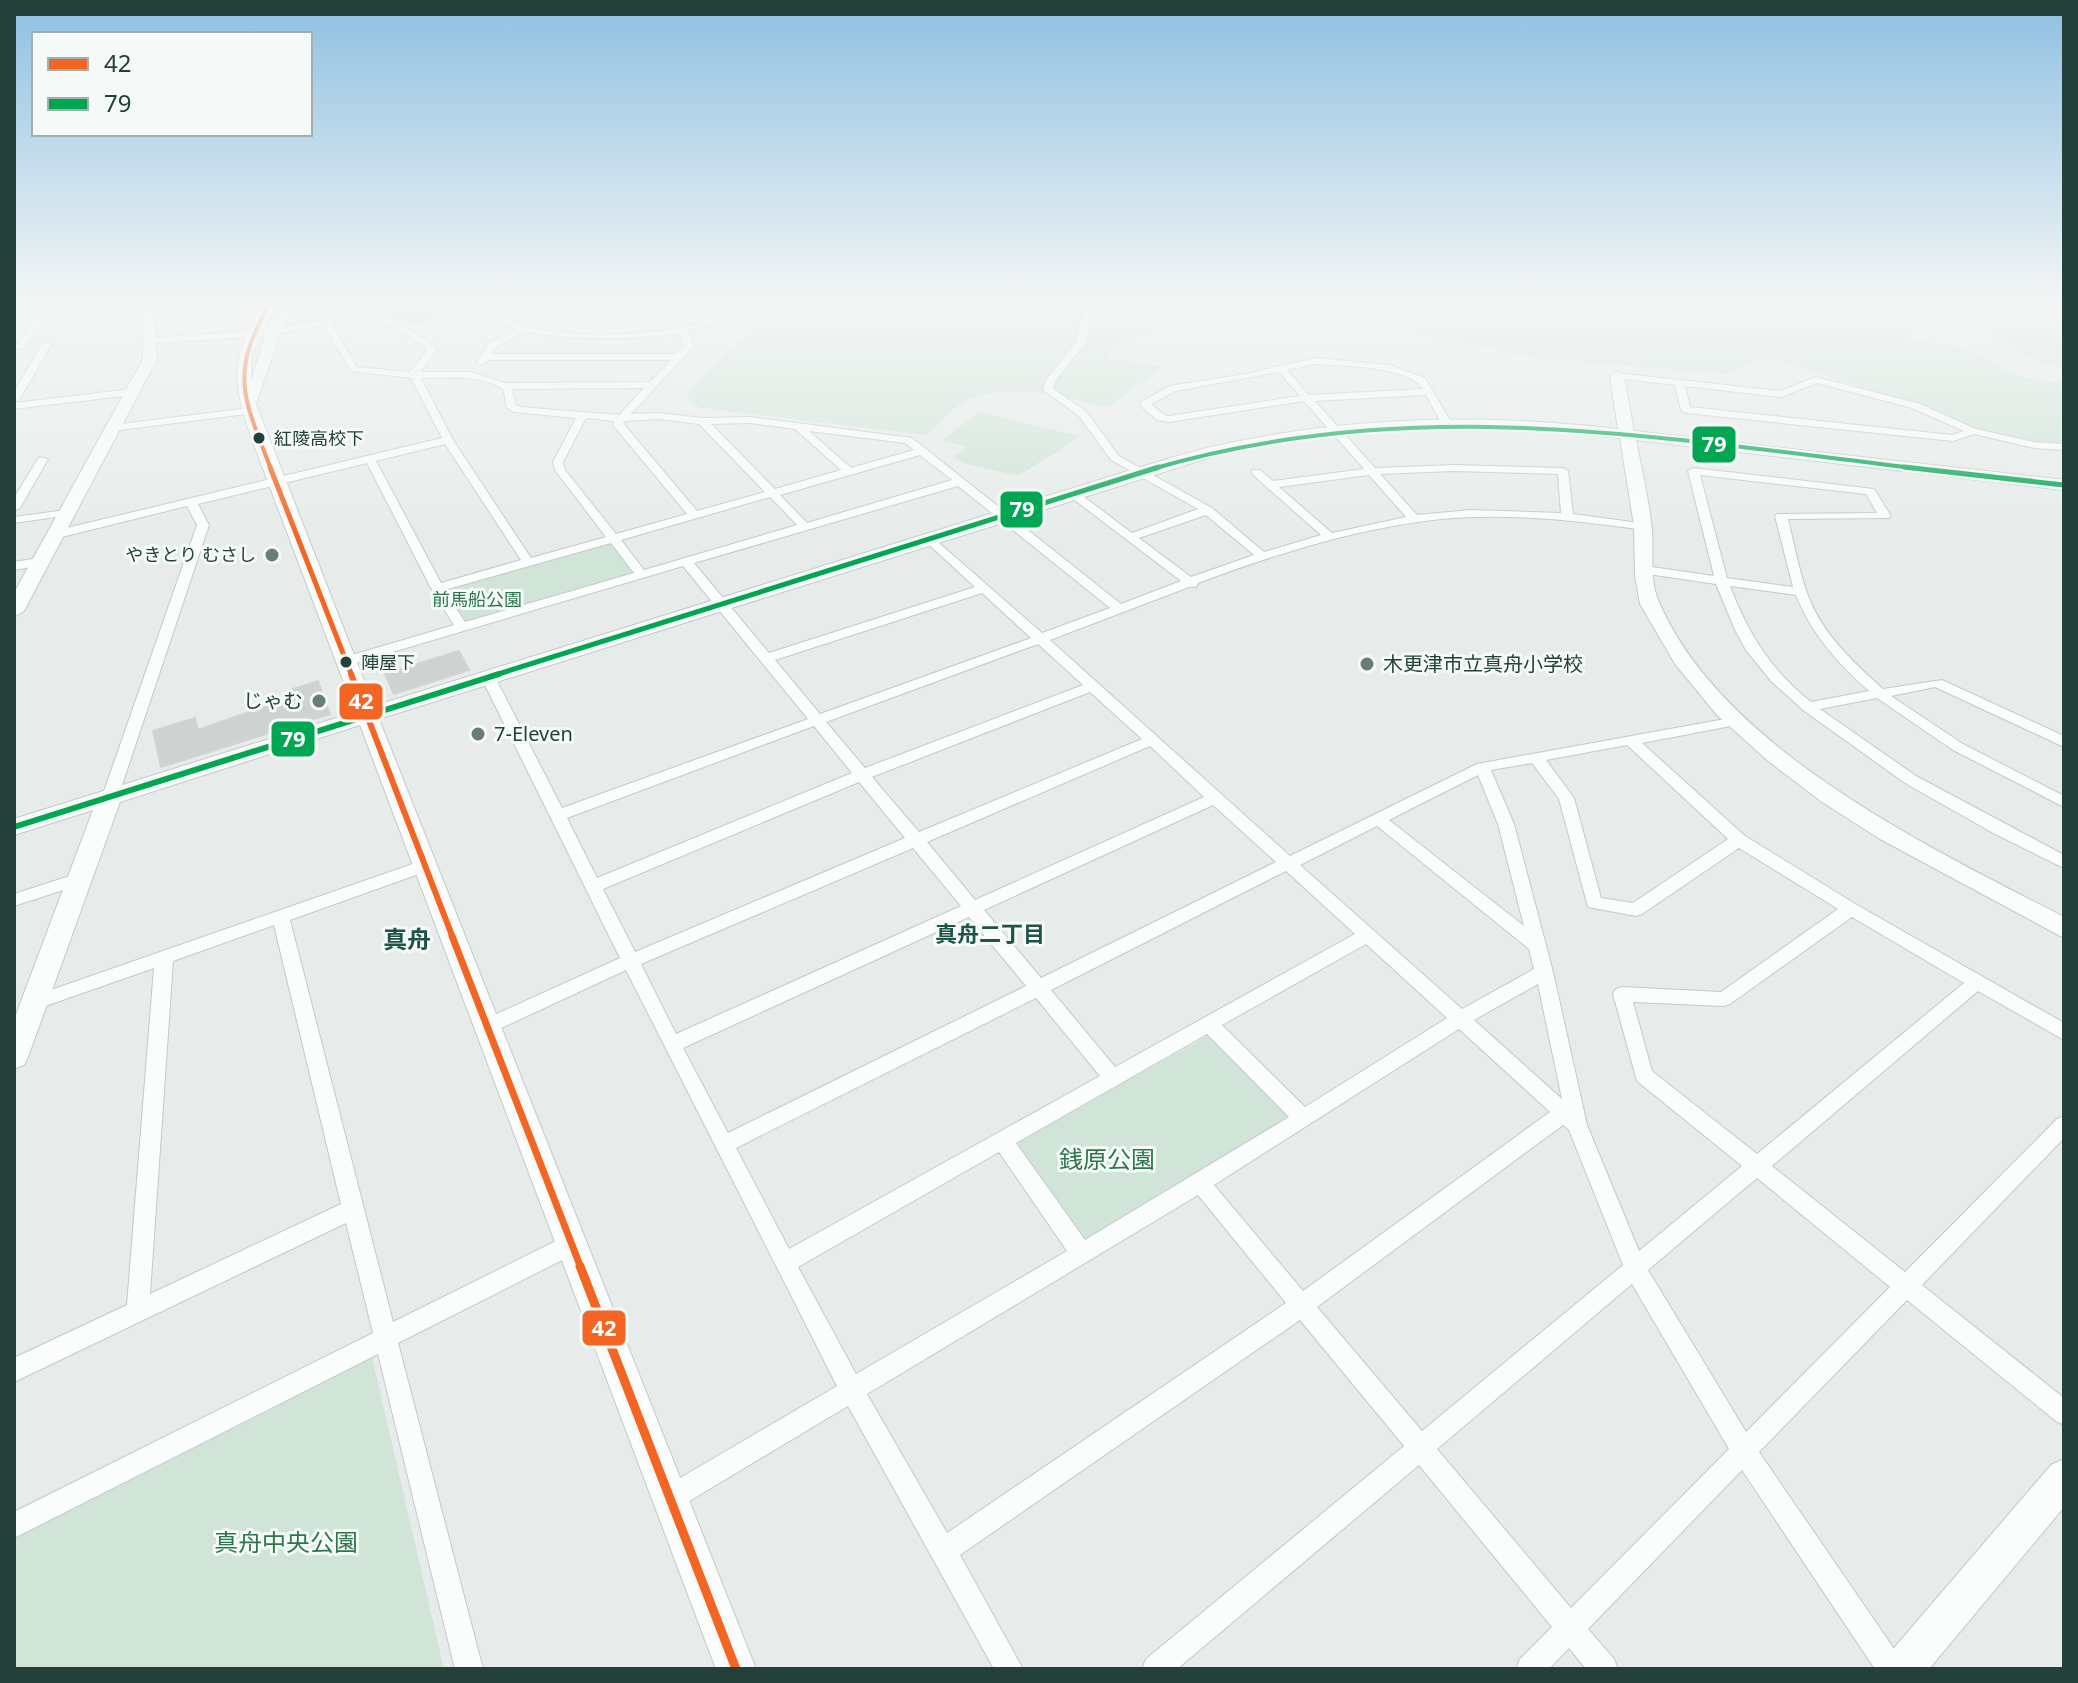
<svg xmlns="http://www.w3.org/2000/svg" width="2078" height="1683" font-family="'Noto Sans','Noto Sans JP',sans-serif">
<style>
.green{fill:#d0e5d7}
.water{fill:#a7d1da}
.building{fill:#ced3d1;stroke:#d0d5d3;stroke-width:2}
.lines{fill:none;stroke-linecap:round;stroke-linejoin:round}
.street-casing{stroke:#c4c9c7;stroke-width:2}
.secondary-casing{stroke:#c2cac7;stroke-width:2}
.street{fill:#fbfcfc;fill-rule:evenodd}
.secondary{fill:#fbfcfc;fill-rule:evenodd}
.bus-1-far4-casing{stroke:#f5faf8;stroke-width:8}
.bus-1-far3-casing{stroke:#f5faf8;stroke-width:10}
.bus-1-far2-casing{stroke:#f5faf8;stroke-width:12}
.bus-1-far1-casing{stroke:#f5faf8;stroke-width:13}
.bus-1-casing{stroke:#f5faf8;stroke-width:15}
.bus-2-far2-casing{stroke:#f5faf8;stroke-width:8}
.bus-2-far1-casing{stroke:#f5faf8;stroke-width:10}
.bus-2-casing{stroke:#f5faf8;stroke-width:12}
.bus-1-far4{stroke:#f26522;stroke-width:4}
.bus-1-far3{stroke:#f26522;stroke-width:5}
.bus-1-far2{stroke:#f26522;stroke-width:6}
.bus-1-far1{stroke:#f26522;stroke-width:7}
.bus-1{stroke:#f26522;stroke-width:9}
.bus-2-far2{stroke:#00a651;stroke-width:4}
.bus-2-far1{stroke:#00a651;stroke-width:5}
.bus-2{stroke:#00a651;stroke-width:6}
.bus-dot{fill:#23413a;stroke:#f5faf8;stroke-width:3}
.poi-dot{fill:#687d78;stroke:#f5faf8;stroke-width:3}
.labels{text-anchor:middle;stroke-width:6;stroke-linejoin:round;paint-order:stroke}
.bus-label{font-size:18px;fill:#23413a;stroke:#f5faf8;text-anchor:start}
.far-poi-label{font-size:18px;fill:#23413a;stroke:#f5faf8;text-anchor:end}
.far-park-label{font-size:18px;fill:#2c784c;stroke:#f5faf8}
.poi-label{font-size:20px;fill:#23413a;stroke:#f5faf8;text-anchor:start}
.neighbourhood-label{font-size:22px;font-weight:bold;fill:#1e5348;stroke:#f5faf8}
.quarter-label{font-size:24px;font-weight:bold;fill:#1e5348;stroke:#f5faf8}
.near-park-label{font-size:24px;fill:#2c784c;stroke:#f5faf8}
.line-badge{stroke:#f5faf8;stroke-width:3}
.badge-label{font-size:22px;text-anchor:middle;font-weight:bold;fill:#fff}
</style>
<rect width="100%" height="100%" fill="#e7ecea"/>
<g class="green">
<path d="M 1152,303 L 1211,303 L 1186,324 L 1134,337 L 1105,357 L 1163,367 L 1108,407 C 1063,398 1007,378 963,403 C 950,410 938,425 926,435 L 701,408 L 690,403 L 688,393 L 701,376 L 744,336 L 782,318 L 894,317 L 1094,306 L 1149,309 Z"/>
<path d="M 1435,303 L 1874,303 L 1895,312 L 1909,324 L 1907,336 L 1924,342 L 1965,347 L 2005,370 L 2027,378 L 2064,383 L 2064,440 L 2031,449 L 1851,384 L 1766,357 L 1728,374 L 1535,358 L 1428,336 L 1409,329 L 1405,320 Z"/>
<path d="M 1950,303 L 2064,303 L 2064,369 L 2023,356 Z"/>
<path d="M 979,412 L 1078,436 C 1061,453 1038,461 1019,476 L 963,463 L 953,457 L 967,447 L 942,440 Z"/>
<path d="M 609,542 L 636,574 L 464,624 L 442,588 Z"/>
<path d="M 1211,1034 L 1295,1117 L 1086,1243 L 1015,1143 Z"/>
<path d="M 372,1357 L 444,1669 L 14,1669 L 14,1539 Z"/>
</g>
<path class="water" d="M 374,303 L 434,303 L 429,321 L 417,325 L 375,310 Z"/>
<g class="building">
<path d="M 459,651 L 469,670 L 394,694 L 385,674 Z"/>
<path d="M 318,681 L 330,714 L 161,767 L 153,731 L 195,718 L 198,730 L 289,698 L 287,691 Z"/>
</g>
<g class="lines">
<defs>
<g id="street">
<path d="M 109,303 L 138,303 L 134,306 L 49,314 L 23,349 L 15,347 L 39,315 L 14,318 L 14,312 L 44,309 L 50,304 L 53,308 Z"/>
<path d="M 490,303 L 498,303 L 497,311 C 536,344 648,337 696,324 C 717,318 738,303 760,303 L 725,320 L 687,331 L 694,346 L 631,414 L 659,413 L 702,418 L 750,417 L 912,438 L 1121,604 L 1181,581 L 1068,495 L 1068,491 L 1076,491 L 1132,533 L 1198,509 L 1111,460 L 1078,415 L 1043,390 L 1047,379 L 1076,342 L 1085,303 L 1093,303 L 1086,342 L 1055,381 L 1053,389 L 1086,411 L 1119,456 L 1212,508 L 1264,552 L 1321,535 L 1252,474 L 1252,470 L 1260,470 L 1273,481 L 1364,469 L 1304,401 L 1169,422 L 1157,420 L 1141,406 L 1141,402 L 1170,386 L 1245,374 L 1316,358 L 1389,365 L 1425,378 L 1452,424 L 1443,426 L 1426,395 L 1315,401 L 1375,468 L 1453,465 L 1563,468 L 1568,471 L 1573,514 L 1647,524 L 1647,528 L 1643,530 C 1576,520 1508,513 1441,519 C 1357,528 1276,554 1198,583 L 1196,587 L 1189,587 L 1050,640 L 1290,856 L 1477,764 L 1736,717 L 1741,718 L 1743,721 L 1741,724 L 1736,725 L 1642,743 L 1745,836 L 1857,905 L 2064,1023 L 2064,1040 L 1978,991 L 1772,1166 L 1905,1272 L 2057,1119 L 2064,1116 L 2064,1138 L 1922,1285 L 2064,1398 L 2064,1425 L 2056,1421 L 1907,1300 L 1759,1452 L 1901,1659 L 1905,1669 L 1875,1669 L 1742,1470 L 1588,1629 L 1614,1659 L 1618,1669 L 1586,1669 L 1569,1648 L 1549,1669 L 1516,1669 L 1520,1659 L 1552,1627 L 1419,1465 L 1177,1669 L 1142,1669 L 1146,1659 L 1404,1446 L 1300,1320 L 960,1555 L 1023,1669 L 994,1669 L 848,1406 L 681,1506 L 672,1509 L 663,1506 L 660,1497 L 663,1488 L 837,1386 L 626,970 L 495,1031 L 488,1033 L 481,1031 L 479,1026 L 481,1021 L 620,958 L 482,679 L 489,675 L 496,679 L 562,808 L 808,719 L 683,566 L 352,664 L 342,664 L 342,658 L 454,625 L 431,588 L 367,463 L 198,504 L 209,525 L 118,797 L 110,802 L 102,797 L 197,525 L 187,506 L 54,539 L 48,535 L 54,531 L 442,438 L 411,378 L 351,371 L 324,326 L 252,337 L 151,343 L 146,340 L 148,338 L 252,331 L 375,312 C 387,316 432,340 437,350 L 420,372 L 471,372 L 505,383 L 650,382 L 671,360 L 488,360 L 485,364 L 479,364 L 477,362 L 489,343 L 516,329 L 501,324 L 489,314 ZM 375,318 C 390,322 408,338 425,346 L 427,350 L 410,372 L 357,367 L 332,324 ZM 525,332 C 576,340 628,341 679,333 L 684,346 L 676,354 L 491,354 L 496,347 ZM 1316,364 C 1343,366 1408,366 1423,389 L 1309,395 L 1287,370 ZM 1279,372 L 1300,396 L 1169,416 L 1164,415 L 1151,404 L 1176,391 ZM 421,378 C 442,378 483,375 501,388 C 506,392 505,401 506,407 L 514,412 L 576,418 L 553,462 L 555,470 L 606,537 L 531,558 L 453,440 ZM 644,388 L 619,415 L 520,407 L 516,405 L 512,389 ZM 586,418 L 614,421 L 613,425 L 687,514 L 616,534 L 565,470 L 563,462 ZM 659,419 L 699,424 L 765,492 L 697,511 L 623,423 L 625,421 ZM 750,423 L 795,429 L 841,470 L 775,489 L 711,424 ZM 809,431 L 905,443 L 914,450 L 851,468 ZM 445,444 L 521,560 L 441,583 L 376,461 ZM 920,455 L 952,480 L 807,523 L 780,495 ZM 1453,471 L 1558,474 L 1561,513 L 1471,510 L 1417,515 L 1380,474 ZM 1369,475 L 1406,517 L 1332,533 L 1279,487 ZM 958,486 L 1110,608 L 1042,633 L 930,535 L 926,536 L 926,542 L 975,587 L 769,653 L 694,563 ZM 770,497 L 797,525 L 644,570 L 621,540 ZM 1206,515 L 1254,555 L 1191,577 L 1139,538 ZM 611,543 L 634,573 L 465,622 L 444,590 ZM 982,593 L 1031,638 L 820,714 L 775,660 ZM 1038,644 L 1083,685 L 865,768 L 826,722 ZM 1090,692 L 1142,739 L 919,832 L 872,777 ZM 814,726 L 852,773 L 597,878 L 567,818 ZM 1627,745 L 1728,839 L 1633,903 L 1601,898 L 1574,798 L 1546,760 ZM 1150,746 L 1204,797 L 975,900 L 927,842 ZM 1532,763 L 1559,799 L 1588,907 L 1636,916 L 1642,914 L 1739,848 L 1838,909 L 1721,992 L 1622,987 L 1616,989 L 1613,994 L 1637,1081 L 1742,1166 L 1639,1251 L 1587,1125 L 1553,972 L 1514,824 L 1491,770 ZM 1478,775 L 1498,824 L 1524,926 L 1389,820 ZM 859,782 L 905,838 L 635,952 L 603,889 ZM 1213,805 L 1276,862 L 1041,978 L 984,910 ZM 1377,826 L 1529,949 L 1534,969 L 1462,1009 L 1300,865 ZM 913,848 L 961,906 L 676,1034 L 641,964 ZM 1286,871 L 1355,934 L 1115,1067 L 1051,990 ZM 969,917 L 1026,986 L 728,1133 L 683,1048 ZM 1852,917 L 1964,983 L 1757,1154 L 1652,1071 L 1633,1002 L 1724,1006 L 1730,1004 ZM 1366,944 L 1447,1018 L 1305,1107 L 1222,1025 ZM 1538,984 L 1562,1099 L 1474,1020 ZM 1036,998 L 1100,1076 L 789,1249 L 736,1148 ZM 1459,1029 L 1550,1112 L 1303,1291 L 1214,1185 ZM 1207,1034 L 1289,1117 L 1085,1240 L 1016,1143 ZM 1563,1125 L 1569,1130 L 1623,1265 L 1422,1431 L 1317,1307 ZM 999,1152 L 1067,1251 L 856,1374 L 798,1267 ZM 1757,1178 L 1890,1287 L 1746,1432 L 1648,1270 ZM 1198,1195 L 1286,1303 L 947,1533 L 867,1394 ZM 1632,1284 L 1729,1449 L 1571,1608 L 1437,1449 Z"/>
<path d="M 555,303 L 566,303 L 573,306 L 665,307 L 674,303 L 685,303 L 666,313 L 571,312 Z"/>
<path d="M 47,341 L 52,344 L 19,400 L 14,403 L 131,389 L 136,392 L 131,395 L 14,409 L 14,392 L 42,344 Z"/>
<path d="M 1617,373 L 1780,391 L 1816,377 L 1920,404 L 1976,429 L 2034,442 L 2064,444 L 2064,450 L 2034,448 L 1974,434 L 1953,441 L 1686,413 L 1681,410 L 1675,385 L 1614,378 L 1612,376 ZM 1817,383 L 1912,408 L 1964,431 L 1952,435 L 1690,407 L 1685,386 L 1781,397 Z"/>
<path d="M 250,408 L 255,411 L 254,413 L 112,431 L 107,428 L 112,425 Z"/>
<path d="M 39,457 L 48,459 L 20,508 L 14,511 L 14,498 Z"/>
<path d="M 1693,468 L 1874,489 L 1891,516 L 1889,518 L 1788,519 C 1795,547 1800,578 1811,603 C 1826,637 1856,665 1883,689 L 1942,680 L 2064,736 L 2064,747 L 1935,687 L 1891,696 L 1963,744 L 2064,796 L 2064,807 L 1953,750 L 1877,698 L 1820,709 L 1916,776 L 2064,855 L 2064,868 L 1995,834 L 1905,783 L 1803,710 L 1771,681 L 1746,650 L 1735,630 L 1716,584 L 1641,573 L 1641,567 L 1645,566 L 1714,576 L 1688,471 ZM 1700,475 L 1866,494 L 1877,513 L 1777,514 L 1775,516 L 1793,587 L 1727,578 ZM 1730,586 L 1796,595 C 1810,632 1839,665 1869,691 L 1811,702 C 1771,670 1748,634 1730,586 Z"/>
<path d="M 66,510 L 70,511 L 70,515 L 14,523 L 14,517 Z"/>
<path d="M 39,558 L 43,559 L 43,565 L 14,570 L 14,562 Z"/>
<path d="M 424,860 L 430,862 L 432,866 L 430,870 L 290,920 L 393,1322 L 564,1237 L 572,1234 L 580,1237 L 583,1244 L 580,1251 L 398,1343 L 483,1669 L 455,1669 L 378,1354 L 14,1538 L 14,1512 L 373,1333 L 346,1223 L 14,1382 L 14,1358 L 127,1305 L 154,968 L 34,1010 L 28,1008 L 25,1003 L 28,998 ZM 274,925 L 341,1204 L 150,1294 L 173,961 Z"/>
<path d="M 79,873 L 87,879 L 85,883 L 14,906 L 14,894 Z"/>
</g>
<g id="secondary">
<path d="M 142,303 L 154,303 L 157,359 L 24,611 L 14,617 L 14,593 L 143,359 Z"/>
<path d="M 264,303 L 276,303 L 252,354 L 251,381 L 267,330 L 284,303 L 296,303 L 281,330 L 256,404 L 374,706 L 1134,469 C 1168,459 1201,448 1235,442 C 1360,416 1491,414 1618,429 L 1610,376 L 1617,372 L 1624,376 L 1634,431 L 2064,480 L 2064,490 L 1636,440 C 1642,470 1649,500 1652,530 C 1654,554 1649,580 1659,602 C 1721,748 1930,848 2064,917 L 2064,938 L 1880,839 L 1822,802 L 1767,760 L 1717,715 L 1675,664 L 1640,604 L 1635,576 L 1634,526 L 1620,438 C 1488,423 1351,425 1221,454 L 379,719 L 756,1669 L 716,1669 L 360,725 L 120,802 L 28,1057 L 24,1065 L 14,1069 L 14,1020 L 93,810 L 14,835 L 14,819 L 355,712 L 251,437 C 231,376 231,359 264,303 Z"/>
<path d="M 2064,1459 L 2064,1507 L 1929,1669 L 1882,1669 L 1888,1655 L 2051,1465 Z"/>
</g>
</defs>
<use href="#street" class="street-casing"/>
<use href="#secondary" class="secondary-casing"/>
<use href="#street" class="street"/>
<use href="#secondary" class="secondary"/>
<defs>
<path id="bus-1-far4" d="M 270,303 C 229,375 243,396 271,469"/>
<path id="bus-1-far3" d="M 270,467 L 352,676"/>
<path id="bus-1-far2" d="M 351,674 L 453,938"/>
<path id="bus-1-far1" d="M 452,936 L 581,1268"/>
<path id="bus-1" d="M 580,1266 L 736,1669"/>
<path id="bus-2-far2" d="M 1152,469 C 1416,392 1656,438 1922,469"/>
<g id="bus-2-far1">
<path d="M 1904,467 L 2064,485"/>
<path d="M 492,676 L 1159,467"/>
</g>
<path id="bus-2" d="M 14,827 L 499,674"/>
</defs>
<use href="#bus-1-far4" class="bus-1-far4-casing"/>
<use href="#bus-1-far3" class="bus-1-far3-casing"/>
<use href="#bus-1-far2" class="bus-1-far2-casing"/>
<use href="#bus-1-far1" class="bus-1-far1-casing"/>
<use href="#bus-1" class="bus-1-casing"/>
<use href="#bus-2-far2" class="bus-2-far2-casing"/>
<use href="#bus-2-far1" class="bus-2-far1-casing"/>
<use href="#bus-2" class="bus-2-casing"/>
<use href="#bus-1-far4" class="bus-1-far4"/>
<use href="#bus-1-far3" class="bus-1-far3"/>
<use href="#bus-1-far2" class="bus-1-far2"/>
<use href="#bus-1-far1" class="bus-1-far1"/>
<use href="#bus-1" class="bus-1"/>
<use href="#bus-2-far2" class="bus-2-far2"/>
<use href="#bus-2-far1" class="bus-2-far1"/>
<use href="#bus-2" class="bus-2"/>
</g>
<linearGradient id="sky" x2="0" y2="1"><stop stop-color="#8ec0e2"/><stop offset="0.56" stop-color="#f4f6f6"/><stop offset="1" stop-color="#f4f6f6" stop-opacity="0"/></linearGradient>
<rect width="2078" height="539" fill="url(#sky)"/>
<g class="bus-dot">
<circle cx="259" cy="438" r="7"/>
<circle cx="346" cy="662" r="7"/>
</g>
<g class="poi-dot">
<circle cx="272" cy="555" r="8"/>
<circle cx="1367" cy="664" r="8"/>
<circle cx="319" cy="701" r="8"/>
<circle cx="478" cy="734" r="8"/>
</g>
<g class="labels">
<g class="bus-label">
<text x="274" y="445">紅陵高校下</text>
<text x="361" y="669">陣屋下</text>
</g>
<g class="far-poi-label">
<text x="256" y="561">やきとり むさし</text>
</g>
<g class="far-park-label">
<text x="477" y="606">前馬船公園</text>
</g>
<g class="poi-label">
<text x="1383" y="671">木更津市立真舟小学校</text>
<text x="303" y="708" text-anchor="end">じゃむ</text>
<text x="494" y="741">7-Eleven</text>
</g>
<g class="neighbourhood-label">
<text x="990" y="942">真舟二丁目</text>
</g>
<g class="quarter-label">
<text x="407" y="948">真舟</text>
</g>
<g class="near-park-label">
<text x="1107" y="1168">銭原公園</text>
<text x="286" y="1551">真舟中央公園</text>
</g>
</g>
<g class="line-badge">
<rect x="1691" y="425" width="46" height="39" rx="8" fill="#00a651"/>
<rect x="999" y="490" width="45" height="39" rx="8" fill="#00a651"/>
<rect x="338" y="682" width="46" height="39" rx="8" fill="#f26522"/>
<rect x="270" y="720" width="46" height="38" rx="8" fill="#00a651"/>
<rect x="581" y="1309" width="46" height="38" rx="8" fill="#f26522"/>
</g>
<g class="badge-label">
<text x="1714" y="452">79</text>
<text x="1022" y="517">79</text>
<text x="361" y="709">42</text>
<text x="293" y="747">79</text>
<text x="604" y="1336">42</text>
</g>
<rect width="2078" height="1683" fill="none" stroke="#23413a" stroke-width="32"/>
<rect x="32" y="32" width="280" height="104" fill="#f5faf8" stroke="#a1b0ac" stroke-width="2"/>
<rect x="48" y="58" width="40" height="12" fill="#f26522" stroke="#a1b0ac" stroke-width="2"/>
<text x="104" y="72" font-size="24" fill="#23413a">42</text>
<rect x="48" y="98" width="40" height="12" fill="#00a651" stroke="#a1b0ac" stroke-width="2"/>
<text x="104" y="112" font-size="24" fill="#23413a">79</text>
</svg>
